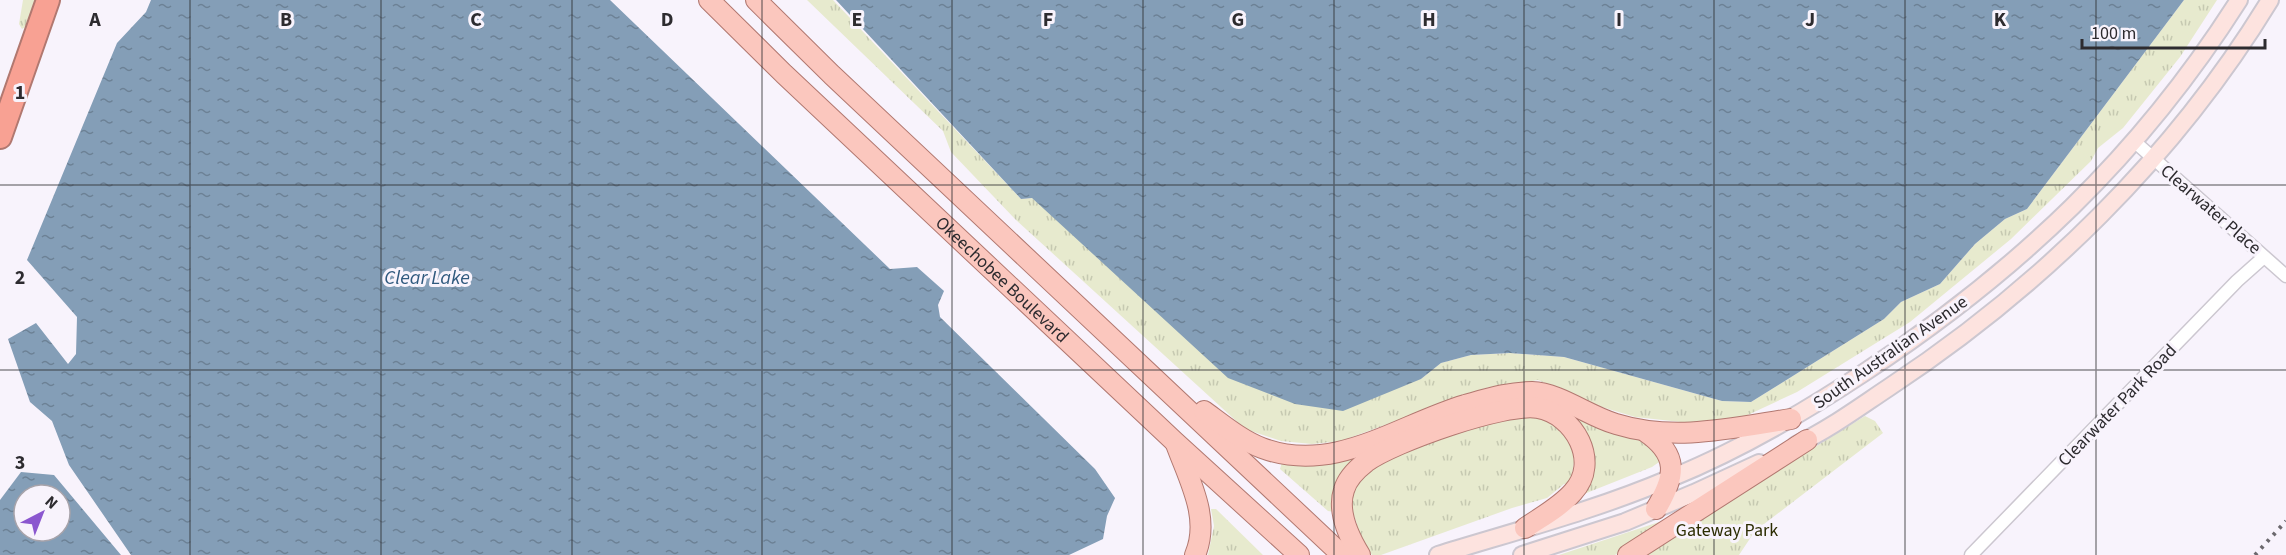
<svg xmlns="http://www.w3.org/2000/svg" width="2286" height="555" font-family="'Source Sans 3',sans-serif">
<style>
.grass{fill:url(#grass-tufts)}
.water{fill:url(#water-ripples);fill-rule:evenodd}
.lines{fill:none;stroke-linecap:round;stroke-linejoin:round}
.street-casing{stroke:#ccc7d0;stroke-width:15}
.secondary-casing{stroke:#ccc7d0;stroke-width:20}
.primary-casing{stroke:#b17870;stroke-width:22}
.highway-casing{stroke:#b17870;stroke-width:26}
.street{stroke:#fff;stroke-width:12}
.secondary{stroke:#fde3df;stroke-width:16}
.primary{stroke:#fbc7be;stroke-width:20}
.highway{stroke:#f8a193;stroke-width:22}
.rail{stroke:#6b686d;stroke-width:4;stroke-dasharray:3 6;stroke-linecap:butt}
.grid{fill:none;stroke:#2d2b2f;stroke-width:1.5;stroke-opacity:0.55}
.labels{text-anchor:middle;stroke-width:6;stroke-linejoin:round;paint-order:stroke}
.street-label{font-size:18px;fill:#2d2b2f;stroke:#f8f3fc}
.park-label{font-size:18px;fill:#2b2c01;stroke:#f8f3fc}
.water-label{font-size:20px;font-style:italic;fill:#2f597e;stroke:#f8f3fc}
.grid-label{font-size:20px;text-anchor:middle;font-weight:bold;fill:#2d2b2f;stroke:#f8f3fc;stroke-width:6;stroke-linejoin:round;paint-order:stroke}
</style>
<defs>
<pattern id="grass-tufts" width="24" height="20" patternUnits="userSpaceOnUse" patternTransform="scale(1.5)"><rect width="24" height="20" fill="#e7eace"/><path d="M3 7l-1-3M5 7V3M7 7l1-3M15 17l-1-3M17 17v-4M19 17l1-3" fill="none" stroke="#c6c9b1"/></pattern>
<pattern id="water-ripples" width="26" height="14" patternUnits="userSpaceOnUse" patternTransform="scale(1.5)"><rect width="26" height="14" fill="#849eb7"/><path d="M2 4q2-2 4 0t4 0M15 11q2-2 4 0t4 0" fill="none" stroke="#6c8195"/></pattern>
</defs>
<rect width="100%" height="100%" fill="#f8f3fc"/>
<g class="grass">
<path d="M 23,0 L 35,0 L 27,26 L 22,29 L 19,24 Z"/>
<path d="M 807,0 L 833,0 L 1021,199 L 1032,198 L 1421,379 L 1441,363 L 1471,355 L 1510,353 L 1564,357 L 1722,401 L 1751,402 L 1884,319 L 1901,302 L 1940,284 L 1975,244 L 2005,219 L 2027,209 L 2184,0 L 2217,0 L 2180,57 L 2123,128 L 2098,148 L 2091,161 L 2011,239 L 1910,322 L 1797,392 L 1737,420 L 1690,423 L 1635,417 L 1592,404 L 1538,380 L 1486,388 L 1341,441 L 1312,444 L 1281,441 L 1245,429 L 1233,418 L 1015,219 L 951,152 L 943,131 Z"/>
<path d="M 1573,415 L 1643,438 L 1662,460 L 1652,467 L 1584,494 C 1601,452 1595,452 1573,415 Z"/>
<path d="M 1539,416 L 1566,433 L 1575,456 L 1570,487 L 1564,484 L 1547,498 L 1512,508 L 1381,555 L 1372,555 L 1353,528 L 1357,524 L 1354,516 L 1350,517 L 1352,487 L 1368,468 L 1424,444 L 1504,419 Z"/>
<path d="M 1865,416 L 1875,421 L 1883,433 L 1755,531 L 1739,555 L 1640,555 Z"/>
<path d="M 1362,453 L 1334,512 L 1328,511 L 1280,469 L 1282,462 C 1316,466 1330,467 1362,453 Z"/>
<path d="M 1211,509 L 1216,509 L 1263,555 L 1208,555 L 1214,526 Z"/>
<path d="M 1662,521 L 1663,525 L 1615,555 L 1559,555 Z"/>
</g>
<g class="water">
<path d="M 151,0 L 610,0 L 890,269 L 917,267 L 944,291 L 938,305 L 940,317 L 1095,469 L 1115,498 L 1107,516 L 1103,539 L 1069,555 L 131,555 L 69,465 L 52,421 L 30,402 L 8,339 L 36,323 L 68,364 L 76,354 L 77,317 L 27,260 L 117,43 L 146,12 Z"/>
<path d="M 836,0 L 2184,0 L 2027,209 L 2005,219 L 1975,244 L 1940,284 L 1901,302 L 1884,319 L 1751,402 L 1722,401 L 1564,357 L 1510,353 L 1471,355 L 1441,363 L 1421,379 L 1343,411 L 1295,404 L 1228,378 L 1032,198 L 1021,199 Z"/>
<path d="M 21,472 L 54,475 L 121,555 L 0,555 L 0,500 ZM 24,495 L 60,495 L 60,531 L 24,531 Z"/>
</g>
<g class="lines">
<defs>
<g id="street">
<path d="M 2135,142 L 2286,276"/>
<path d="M 1971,555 L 2237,281 L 2264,257"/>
</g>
<g id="secondary">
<path d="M 1796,445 C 1828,430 1858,408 1888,388 C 2040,288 2175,156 2270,0"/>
<path d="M 1438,555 C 1516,531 1596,510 1671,478 C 1740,450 1803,413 1865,372 C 2018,271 2140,156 2239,0"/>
<path d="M 1522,555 L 1625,522 L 1694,493 L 1759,463"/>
</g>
<g id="primary">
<path id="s1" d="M 709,0 L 784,74 L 1175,442 L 1299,555"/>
<path d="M 756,0 L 832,75 L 1342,555"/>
<path d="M 1204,411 C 1222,424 1241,440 1262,448 C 1334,475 1398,425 1465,405 C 1487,399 1509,392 1532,392 C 1560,393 1588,416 1616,424 C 1674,442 1732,428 1791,419"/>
<path d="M 1646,432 C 1679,455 1676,476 1656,509"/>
<path d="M 1176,444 C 1189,480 1211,518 1195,555"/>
<path d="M 1360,555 C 1349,537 1337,511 1344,490 C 1347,479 1357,469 1366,462 C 1393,442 1506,402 1538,408 C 1574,414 1601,462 1573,492 C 1560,507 1541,517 1525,528"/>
<path d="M 1628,555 L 1807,440"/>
</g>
<path id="highway" d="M 0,137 L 48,0"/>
</defs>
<use href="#street" class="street-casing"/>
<use href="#secondary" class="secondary-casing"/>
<use href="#primary" class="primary-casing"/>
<use href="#highway" class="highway-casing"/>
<use href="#street" class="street"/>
<use href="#secondary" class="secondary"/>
<use href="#primary" class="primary"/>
<use href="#highway" class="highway"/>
<path class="rail" d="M 2255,555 L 2286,521"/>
</g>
<path class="grid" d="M 190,0 L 190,555M 381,0 L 381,555M 572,0 L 572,555M 762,0 L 762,555M 952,0 L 952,555M 1143,0 L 1143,555M 1334,0 L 1334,555M 1524,0 L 1524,555M 1714,0 L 1714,555M 1905,0 L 1905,555M 2096,0 L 2096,555M 0,185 L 2286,185M 0,370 L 2286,370"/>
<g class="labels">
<g class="street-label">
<text transform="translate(2211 209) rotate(41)" y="6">Clearwater Place</text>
<text dy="6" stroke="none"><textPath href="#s1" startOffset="405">Okeechobee Boulevard</textPath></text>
<text transform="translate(1890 352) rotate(-35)" y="6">South Australian Avenue</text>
<text transform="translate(2117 405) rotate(-46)" y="6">Clearwater Park Road</text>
</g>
<g class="park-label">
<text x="1727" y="536">Gateway Park</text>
</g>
<g class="water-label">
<text x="427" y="284">Clear Lake</text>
</g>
</g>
<g class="grid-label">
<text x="95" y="26">A</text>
<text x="286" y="26">B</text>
<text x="476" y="26">C</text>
<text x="667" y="26">D</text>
<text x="857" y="26">E</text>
<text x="1048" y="26">F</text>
<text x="1238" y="26">G</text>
<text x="1429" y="26">H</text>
<text x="1619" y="26">I</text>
<text x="1810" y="26">J</text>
<text x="2000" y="26">K</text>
<text x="20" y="99">1</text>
<text x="20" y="284">2</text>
<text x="20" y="469">3</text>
</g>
<g transform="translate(42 513) rotate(42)"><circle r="28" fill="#f8f3fc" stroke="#a7a3aa" stroke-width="1.5"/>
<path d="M0-4.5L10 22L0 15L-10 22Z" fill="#8b57cf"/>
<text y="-9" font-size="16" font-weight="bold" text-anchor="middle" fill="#2d2b2f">N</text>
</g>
<path d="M2082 39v9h183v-9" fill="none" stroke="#2d2b2f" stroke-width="3"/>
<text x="2091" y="39" font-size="18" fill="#2d2b2f" stroke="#f8f3fc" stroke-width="4.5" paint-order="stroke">100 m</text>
</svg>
